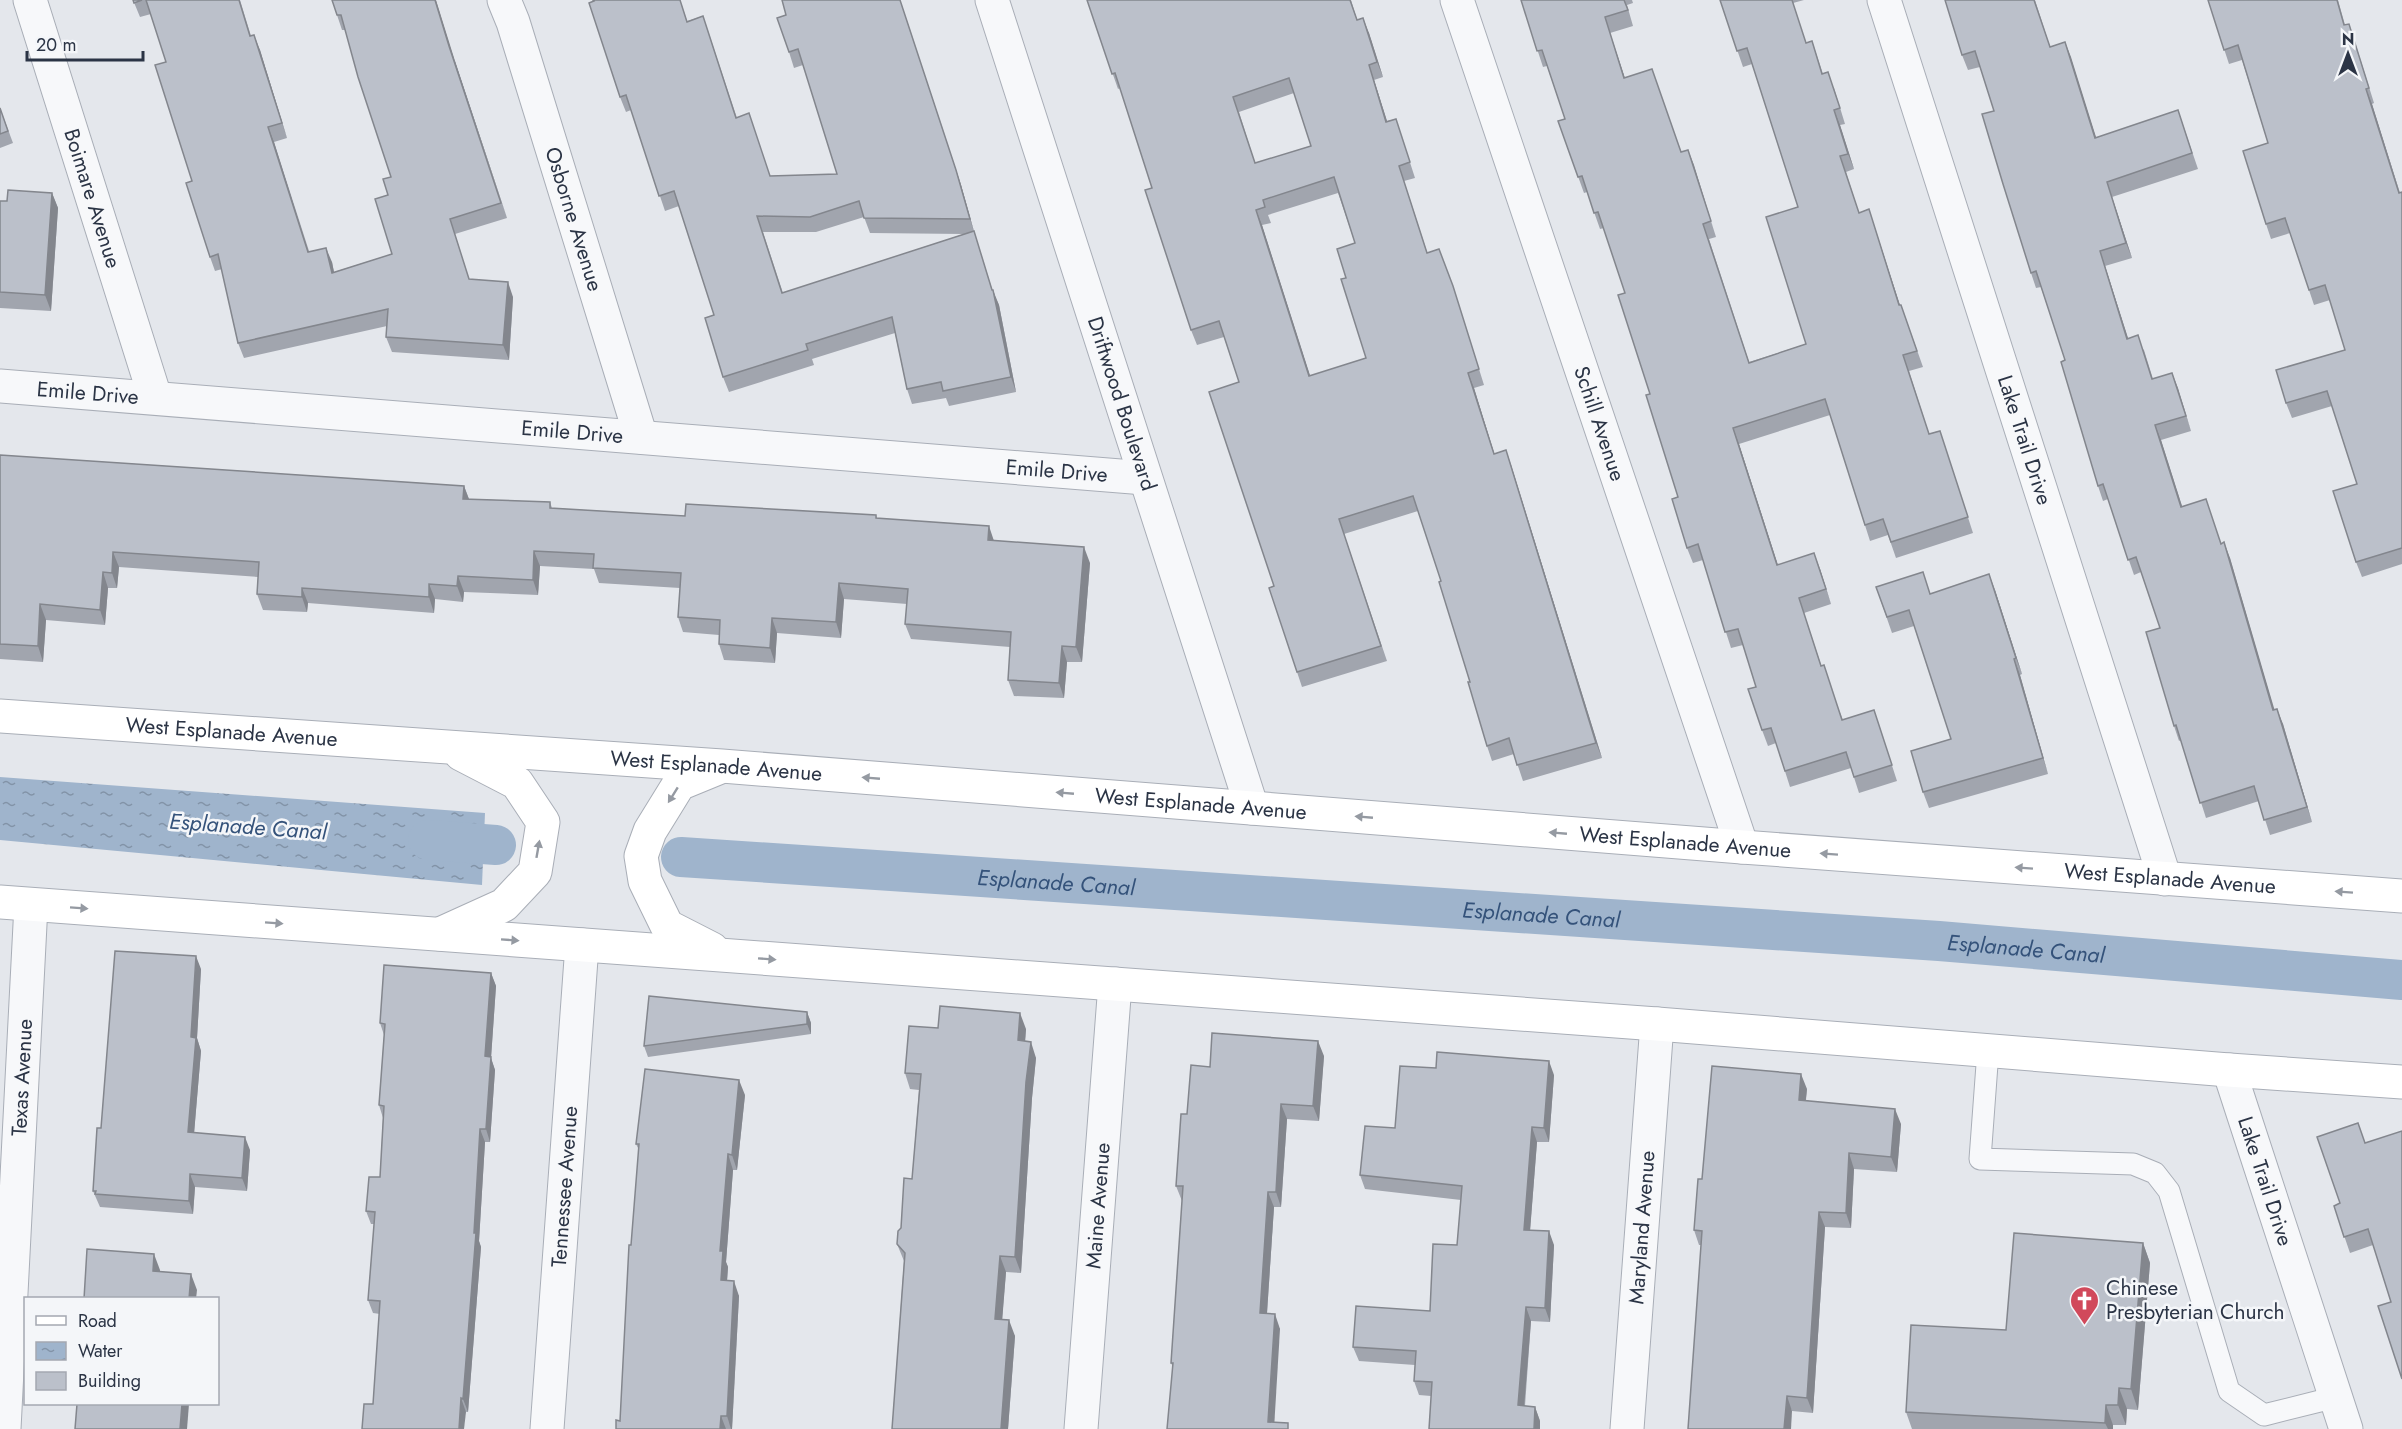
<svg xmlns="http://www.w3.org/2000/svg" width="2402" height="1429" font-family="Jost,sans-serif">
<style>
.water{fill:url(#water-ripples)}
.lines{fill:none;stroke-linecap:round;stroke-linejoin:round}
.canal{stroke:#9fb4cc;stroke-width:40}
.service-casing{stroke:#a9aeb7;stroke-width:23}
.minor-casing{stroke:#a9aeb7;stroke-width:35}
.secondary-casing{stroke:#a9aeb7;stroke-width:35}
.service{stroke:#f7f8fa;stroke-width:21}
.minor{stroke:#f7f8fa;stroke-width:33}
.secondary{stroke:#fff;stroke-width:33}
.wall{fill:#a1a5ae;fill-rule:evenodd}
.shaded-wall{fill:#83868d}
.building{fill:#bbc0ca;stroke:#83868d;stroke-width:1.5;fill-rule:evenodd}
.oneway{fill:#959aa2}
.labels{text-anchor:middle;stroke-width:5;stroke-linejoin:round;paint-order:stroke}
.street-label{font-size:21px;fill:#2b3445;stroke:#f4f6f9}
.poi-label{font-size:21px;fill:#2b3445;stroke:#f4f6f9;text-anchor:start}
.water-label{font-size:22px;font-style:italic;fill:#34527a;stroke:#f4f6f9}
</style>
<defs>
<pattern id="water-ripples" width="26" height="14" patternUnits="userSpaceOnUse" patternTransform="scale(1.5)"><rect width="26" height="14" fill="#9fb4cc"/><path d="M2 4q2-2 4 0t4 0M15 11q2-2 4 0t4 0" fill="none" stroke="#8293a7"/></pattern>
</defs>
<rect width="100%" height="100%" fill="#e4e7ec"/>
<path class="water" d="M 0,777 L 485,813 L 482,885 L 0,840 Z"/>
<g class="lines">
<g class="canal">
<path d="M 428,840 L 496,845"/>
<path id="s1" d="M 681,857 L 1939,941 L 2402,980"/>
</g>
<defs>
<path id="service" d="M 1988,1051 L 1980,1159 L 2133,1164 L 2155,1173 L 2169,1191 L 2229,1391 L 2264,1415 L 2336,1397"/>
<g id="minor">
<path id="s2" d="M 30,0 L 155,397"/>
<path id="s3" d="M 504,0 L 513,22 L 641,437"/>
<path id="s4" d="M 992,0 L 1252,808"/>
<path id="s5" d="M 1457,0 L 1742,847"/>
<path id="s6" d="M 1884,0 L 2165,879"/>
<path id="s7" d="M 0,386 L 1145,478"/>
<path id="s8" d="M 2229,1070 L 2346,1429"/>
<path id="s9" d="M 4,1429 L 31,905"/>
<path id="s10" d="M 547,1429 L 582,945"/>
<path id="s11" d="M 1081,1429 L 1115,984"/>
<path id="s12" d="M 1627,1429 L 1657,1024"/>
</g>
<g id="secondary">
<path id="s13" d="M 0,716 L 722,766 L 1742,847 L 2402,896"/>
<path d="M 0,902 L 1657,1024 L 2229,1070 L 2402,1082"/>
<path d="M 440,934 L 504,905 L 535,872 L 543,822 L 517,783 L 461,754"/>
<path d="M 712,949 L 667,926 L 645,881 L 641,856 L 650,831 L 679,784 L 718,768"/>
</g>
</defs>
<use href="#service" class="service-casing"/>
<use href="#minor" class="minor-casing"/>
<use href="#secondary" class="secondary-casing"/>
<use href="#service" class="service"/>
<use href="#minor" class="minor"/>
<use href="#secondary" class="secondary"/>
</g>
<g class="wall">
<path d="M 133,0 L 240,0 L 251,36 L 260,50 L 287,138 L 274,142 L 309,251 L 332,262 L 334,272 L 392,254 L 388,195 L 391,177 L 345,30 L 342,30 L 332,0 L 455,61 L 507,218 L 455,234 L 469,279 L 513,297 L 509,360 L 392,352 L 386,337 L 387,326 L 244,358 L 238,343 L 222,269 L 215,271 L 210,257 L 192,181 L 166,62 L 151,14 L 140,17 Z"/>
<path d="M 593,0 L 680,0 L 687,21 L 703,16 L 737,118 L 770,176 L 837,174 L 803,65 L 794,68 L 789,52 L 786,15 L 782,0 L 900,0 L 961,185 L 975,235 L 992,290 L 999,305 L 1016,392 L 949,406 L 946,398 L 912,404 L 907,389 L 895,333 L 812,359 L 814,365 L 729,392 L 723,377 L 714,315 L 679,206 L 665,211 L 631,110 L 626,112 L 620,97 ZM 864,217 L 870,233 L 964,234 L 783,293 L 763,232 L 816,232 Z"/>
<path d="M 1087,0 L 1351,0 L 1357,20 L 1369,33 L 1383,77 L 1374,80 L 1387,121 L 1396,119 L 1415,178 L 1404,181 L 1427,252 L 1458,302 L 1484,385 L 1474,388 L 1494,453 L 1511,465 L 1602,758 L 1523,781 L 1514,754 L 1492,761 L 1487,746 L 1470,682 L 1441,581 L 1418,511 L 1344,534 L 1387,661 L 1302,687 L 1297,672 L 1274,586 L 1239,382 L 1224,337 L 1197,345 L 1191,330 L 1152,188 L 1120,88 L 1118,89 ZM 1294,93 L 1311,146 L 1255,163 L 1239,112 ZM 1338,193 L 1355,243 L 1346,278 L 1366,358 L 1310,376 L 1262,225 L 1271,223 L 1268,215 Z"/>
<path d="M 1521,0 L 1632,0 L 1633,3 L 1627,5 L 1633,26 L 1610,33 L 1625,78 L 1681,152 L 1688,150 L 1716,237 L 1709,239 L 1749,362 L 1806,344 L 1798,207 L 1752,64 L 1743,67 L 1720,0 L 1804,0 L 1793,3 L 1806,43 L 1812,41 L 1823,74 L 1834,88 L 1845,124 L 1840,125 L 1854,169 L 1846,172 L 1859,213 L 1874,225 L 1900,305 L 1901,305 L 1923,367 L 1909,371 L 1929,434 L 1945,446 L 1973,533 L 1896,558 L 1888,535 L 1870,541 L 1830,415 L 1739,444 L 1778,565 L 1820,569 L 1831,604 L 1804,613 L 1821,665 L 1843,720 L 1874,710 L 1897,781 L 1859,793 L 1851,768 L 1790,787 L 1776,743 L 1768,746 L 1762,730 L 1756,687 L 1743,645 L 1731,648 L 1703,560 L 1693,563 L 1687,548 L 1678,497 L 1650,394 L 1625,293 L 1604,228 L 1600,229 L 1587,192 L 1584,193 L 1558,121 L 1565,119 L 1547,66 L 1543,67 Z"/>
<path d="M 2035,0 L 2050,47 L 2065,42 L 2096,138 L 2178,110 L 2198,169 L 2112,197 L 2132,258 L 2105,266 L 2128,338 L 2144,350 L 2153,379 L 2172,373 L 2191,431 L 2161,440 L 2182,506 L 2221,543 L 2230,558 L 2274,710 L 2283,724 L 2312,822 L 2270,835 L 2259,801 L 2206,818 L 2181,740 L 2179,741 L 2174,726 L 2160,628 L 2141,572 L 2134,575 L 2108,499 L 2103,501 L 2098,486 L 2065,360 L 2041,287 L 2036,288 L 2031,273 L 1994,111 L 1980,67 L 1968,70 L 1962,55 Z"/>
<path d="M 2208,0 L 2338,0 L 2345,25 L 2354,39 L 2374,103 L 2372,104 L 2400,193 L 2402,193 L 2402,564 L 2362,577 L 2356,562 L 2357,484 L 2332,406 L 2292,418 L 2286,403 L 2345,350 L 2330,300 L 2314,305 L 2290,233 L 2271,239 L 2266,224 L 2268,143 L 2242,60 L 2229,64 Z"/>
<path d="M 0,108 L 13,143 L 0,148 Z"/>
<path d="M 52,193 L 58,208 L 51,311 L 0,308 L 0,201 L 7,201 Z"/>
<path d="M 0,455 L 464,486 L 469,499 L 550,502 L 552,508 L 685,516 L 876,515 L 877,518 L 994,540 L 1090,563 L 1082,662 L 1067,662 L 1064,698 L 1014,696 L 1008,680 L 1010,647 L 911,639 L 905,624 L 907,604 L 844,599 L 841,638 L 777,633 L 775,663 L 724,660 L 719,644 L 719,635 L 683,632 L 678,617 L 680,588 L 599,583 L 594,569 L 540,566 L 538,595 L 464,592 L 463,602 L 435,599 L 434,613 L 308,603 L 307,612 L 263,610 L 257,594 L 258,577 L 119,567 L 117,588 L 108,588 L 105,625 L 46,620 L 43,662 L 0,659 Z"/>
<path d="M 1876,587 L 1930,593 L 1995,590 L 2022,674 L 2020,675 L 2048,774 L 1929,808 L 1923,792 L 1951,739 L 1914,626 L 1892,633 Z"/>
<path d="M 201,969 L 197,1038 L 201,1051 L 194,1133 L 250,1150 L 247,1191 L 195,1187 L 193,1214 L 100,1207 L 93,1191 L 101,1128 Z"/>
<path d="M 491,973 L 496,986 L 491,1058 L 495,1070 L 490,1142 L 485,1142 L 479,1241 L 481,1247 L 468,1412 L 373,1404 L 380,1314 L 373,1313 L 368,1300 L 374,1224 L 371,1224 L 366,1211 L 380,1177 L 383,1118 L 379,1105 L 384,1035 L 380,1023 Z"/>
<path d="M 807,1012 L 811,1023 L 811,1034 L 648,1057 L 644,1046 Z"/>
<path d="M 938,1028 L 1026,1029 L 1025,1041 L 1036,1058 L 1032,1098 L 1021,1273 L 1006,1272 L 1002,1319 L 1015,1336 L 1008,1429 L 892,1429 L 904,1261 L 897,1244 L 912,1179 L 919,1090 L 910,1089 L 905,1073 Z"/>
<path d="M 1324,1056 L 1319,1121 L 1287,1119 L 1281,1207 L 1274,1207 L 1267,1313 L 1280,1329 L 1167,1429 L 1173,1367 L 1171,1363 L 1182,1201 L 1176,1186 L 1187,1114 L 1210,1067 Z"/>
<path d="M 1554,1075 L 1549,1142 L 1537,1142 L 1530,1230 L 1554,1245 L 1550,1322 L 1531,1321 L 1525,1406 L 1535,1407 L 1540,1421 L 1431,1396 L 1419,1395 L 1414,1381 L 1415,1365 L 1359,1361 L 1353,1347 L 1430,1311 L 1457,1245 L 1461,1200 L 1365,1189 L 1360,1175 L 1395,1128 Z"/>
<path d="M 1807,1089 L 1806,1100 L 1901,1124 L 1897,1172 L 1854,1169 L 1851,1228 L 1825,1227 L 1813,1413 L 1792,1411 L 1701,1245 L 1699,1245 L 1694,1230 Z"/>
<path d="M 745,1095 L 737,1170 L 733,1170 L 726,1262 L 728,1267 L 727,1281 L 739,1296 L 732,1429 L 616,1429 L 620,1421 L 639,1150 L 636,1144 Z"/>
<path d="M 2358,1123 L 2391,1302 L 2373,1245 L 2350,1253 L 2334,1206 L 2340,1203 Z"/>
<path d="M 2143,1243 L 2150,1263 L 2138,1410 L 2127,1409 L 2126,1425 L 2113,1425 L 2113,1429 L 1912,1429 L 1906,1412 L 2006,1330 Z"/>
</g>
<g class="shaded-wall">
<path d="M 435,0 L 436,0 L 455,61 L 507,218 L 449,46 Z"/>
<path d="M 900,0 L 961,185 L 975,235 L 970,219 Z"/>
<path d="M 1605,17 L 1610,33 L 1630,94 L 1624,78 Z"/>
<path d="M 1363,18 L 1369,33 L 1383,77 L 1377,62 Z"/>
<path d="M 254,35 L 260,50 L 287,138 L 282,123 Z"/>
<path d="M 2065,42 L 2071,57 L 2101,153 L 2095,138 Z"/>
<path d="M 1369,65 L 1374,80 L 1392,137 L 1386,122 Z"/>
<path d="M 2366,89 L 2372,104 L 2402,200 Z"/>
<path d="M 1834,110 L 1840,125 L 1854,169 L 1848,154 Z"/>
<path d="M 268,127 L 274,142 L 313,267 L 308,252 Z"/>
<path d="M 1688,150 L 1694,165 L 1716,237 L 1711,221 Z"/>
<path d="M 2107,182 L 2112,197 L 2132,258 L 2126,243 Z"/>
<path d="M 52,193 L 58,208 L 51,311 L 45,295 Z"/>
<path d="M 1869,209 L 1874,225 L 1905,321 L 1899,305 Z"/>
<path d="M 1256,210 L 1262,225 L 1315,391 L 1309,376 Z"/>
<path d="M 974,231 L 995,299 L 993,290 L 999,305 L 1016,392 L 1011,377 L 992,290 Z"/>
<path d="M 326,248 L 332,262 L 337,288 L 332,273 Z"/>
<path d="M 2100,251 L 2105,266 L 2133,354 L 2127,339 Z"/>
<path d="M 508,282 L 513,297 L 509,360 L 503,345 Z"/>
<path d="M 1468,373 L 1474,388 L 1499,469 L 1494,454 Z"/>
<path d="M 2172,373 L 2178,388 L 2191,431 L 2186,416 Z"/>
<path d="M 2155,425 L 2161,440 L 2187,522 L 2181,507 Z"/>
<path d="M 1733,428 L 1739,444 L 1783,581 L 1777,565 Z"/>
<path d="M 1506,450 L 1511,465 L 1602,758 L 1596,743 Z"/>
<path d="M 464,486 L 470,502 L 463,499 Z"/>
<path d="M 989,526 L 994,541 L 988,540 Z"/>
<path d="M 2224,542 L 2230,558 L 2279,725 L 2273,710 Z"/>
<path d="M 1084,547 L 1090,563 L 1082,662 L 1076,647 Z"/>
<path d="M 534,551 L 540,566 L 538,595 L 533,580 Z"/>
<path d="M 113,552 L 119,567 L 117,588 L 112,573 Z"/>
<path d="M 1814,553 L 1820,569 L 1831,604 Z"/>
<path d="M 103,572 L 108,588 L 105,625 L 100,610 Z"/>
<path d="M 1989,574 L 1995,590 L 2022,674 L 2016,658 Z"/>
<path d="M 458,576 L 464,592 L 463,602 L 457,586 Z"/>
<path d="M 839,583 L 844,599 L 841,638 L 836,622 Z"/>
<path d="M 429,584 L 435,599 L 434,613 L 429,597 Z"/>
<path d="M 302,588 L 308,603 L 307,612 L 302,597 Z"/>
<path d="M 40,604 L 46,620 L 43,662 L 38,646 Z"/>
<path d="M 772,618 L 777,633 L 775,663 L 770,648 Z"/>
<path d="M 1062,646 L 1067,662 L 1064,698 L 1059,683 Z"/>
<path d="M 2014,659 L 2020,675 L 2048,774 L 2043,758 Z"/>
<path d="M 2277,709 L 2283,724 L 2312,822 L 2307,807 Z"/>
<path d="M 196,956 L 201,969 L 197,1038 L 201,1051 L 193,1146 L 188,1132 L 191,1037 Z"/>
<path d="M 491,973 L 496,986 L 491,1058 L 495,1070 L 490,1142 L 486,1129 L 485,1056 Z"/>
<path d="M 807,1012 L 811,1023 L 811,1034 L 807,1024 Z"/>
<path d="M 1020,1013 L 1026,1029 L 1024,1056 L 1018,1040 Z"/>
<path d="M 1318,1041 L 1324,1056 L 1319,1121 L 1313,1106 Z"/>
<path d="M 1031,1042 L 1036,1058 L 1032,1098 L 1021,1273 L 1015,1257 L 1026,1082 Z"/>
<path d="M 1549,1061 L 1554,1075 L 1549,1142 L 1544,1128 Z"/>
<path d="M 1801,1074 L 1807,1089 L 1804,1115 L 1799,1100 Z"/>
<path d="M 739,1080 L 745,1095 L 737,1170 L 732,1155 Z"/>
<path d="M 1281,1104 L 1287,1119 L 1281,1207 L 1276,1192 Z"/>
<path d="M 1895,1109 L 1901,1124 L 1897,1172 L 1891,1157 Z"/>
<path d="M 1532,1127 L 1537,1142 L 1529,1244 L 1524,1230 Z"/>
<path d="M 480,1129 L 485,1142 L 479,1241 L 481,1247 L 468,1412 L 463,1399 Z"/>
<path d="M 245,1137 L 250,1150 L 247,1191 L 242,1178 Z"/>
<path d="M 1849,1153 L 1854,1169 L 1851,1228 L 1846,1213 Z"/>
<path d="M 728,1154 L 733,1170 L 726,1262 L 728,1267 L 726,1295 L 721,1280 L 720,1251 Z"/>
<path d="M 190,1174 L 195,1187 L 193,1214 L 189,1201 Z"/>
<path d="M 1268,1192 L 1274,1207 L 1266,1328 L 1260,1313 Z"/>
<path d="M 1819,1212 L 1825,1227 L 1813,1413 L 1807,1398 Z"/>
<path d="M 1549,1231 L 1554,1245 L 1550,1322 L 1545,1308 Z"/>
<path d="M 2143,1243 L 2150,1263 L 2138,1410 L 2131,1389 Z"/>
<path d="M 154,1254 L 160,1270 L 159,1286 L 153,1271 Z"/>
<path d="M 1000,1256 L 1006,1272 L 1001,1335 L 995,1319 Z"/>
<path d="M 191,1274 L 197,1290 L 196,1299 L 189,1299 Z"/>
<path d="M 734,1281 L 739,1296 L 732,1429 L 731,1429 L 727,1416 Z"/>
<path d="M 1526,1307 L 1531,1321 L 1523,1420 L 1518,1405 Z"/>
<path d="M 1275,1314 L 1280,1329 L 1274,1429 L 1268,1422 Z"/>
<path d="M 1009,1320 L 1015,1336 L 1008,1429 L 1001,1429 Z"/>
<path d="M 2119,1388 L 2127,1409 L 2126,1425 L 2118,1405 Z"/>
<path d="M 1787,1396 L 1792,1411 L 1791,1429 L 1784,1429 Z"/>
<path d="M 461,1398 L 466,1412 L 464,1429 L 459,1429 Z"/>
<path d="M 182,1404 L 189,1404 L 187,1429 L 180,1429 Z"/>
<path d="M 2106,1405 L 2113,1425 L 2113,1429 L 2108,1429 L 2105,1423 Z"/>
<path d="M 1535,1407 L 1540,1421 L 1540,1429 L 1534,1429 Z"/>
<path d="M 721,1416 L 726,1429 L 720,1429 Z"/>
</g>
<g class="building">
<path d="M 133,0 L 142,0 L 134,3 Z"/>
<path d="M 146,0 L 239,0 L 250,36 L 254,35 L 282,123 L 268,127 L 308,252 L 326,248 L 332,273 L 392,254 L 375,199 L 388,195 L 383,179 L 391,177 L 358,77 L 341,15 L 337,15 L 332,0 L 435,0 L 449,46 L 501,203 L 450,219 L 469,279 L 508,282 L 503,345 L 386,337 L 388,309 L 238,343 L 218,254 L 210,257 L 186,183 L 192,181 L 155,65 L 166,62 Z"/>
<path d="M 593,0 L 680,0 L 687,22 L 703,16 L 736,118 L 749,113 L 770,176 L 837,174 L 798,49 L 789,52 L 777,18 L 786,15 L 782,0 L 900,0 L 956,170 L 970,219 L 864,218 L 859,201 L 810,217 L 757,216 L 782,293 L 974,231 L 992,290 L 993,290 L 1011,377 L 943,391 L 941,382 L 907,389 L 892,317 L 806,344 L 808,350 L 723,377 L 705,318 L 714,315 L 674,191 L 659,196 L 626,95 L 620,97 L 589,3 L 594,1 Z"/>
<path d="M 1087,0 L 1350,0 L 1357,20 L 1363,18 L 1377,62 L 1369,65 L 1386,122 L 1396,119 L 1410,162 L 1399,166 L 1427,253 L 1439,249 L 1453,286 L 1479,369 L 1468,373 L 1494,454 L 1506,450 L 1596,743 L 1517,765 L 1509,738 L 1487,746 L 1468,682 L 1470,682 L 1439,582 L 1441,581 L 1413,496 L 1339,519 L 1381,646 L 1297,672 L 1269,588 L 1274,586 L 1209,392 L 1239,382 L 1219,321 L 1191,330 L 1145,190 L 1152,188 L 1115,73 L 1112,74 ZM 1289,78 L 1311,146 L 1255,163 L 1233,97 ZM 1334,177 L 1355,243 L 1337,249 L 1346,278 L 1341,279 L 1366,358 L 1309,376 L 1256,210 L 1265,207 L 1263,200 Z"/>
<path d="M 1521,0 L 1624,0 L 1628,10 L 1605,17 L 1624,78 L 1652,69 L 1681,152 L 1688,150 L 1711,221 L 1703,224 L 1749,363 L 1806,344 L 1766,217 L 1798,207 L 1747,48 L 1737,51 L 1720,0 L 1792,0 L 1806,43 L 1812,41 L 1822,74 L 1828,72 L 1840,108 L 1834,110 L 1848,154 L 1840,156 L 1859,213 L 1869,209 L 1899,305 L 1901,305 L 1917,351 L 1903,355 L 1929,434 L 1940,431 L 1968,517 L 1891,542 L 1883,519 L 1865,525 L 1825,399 L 1733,428 L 1777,565 L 1814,553 L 1826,589 L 1799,598 L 1821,666 L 1824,665 L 1842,720 L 1874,710 L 1892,765 L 1854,777 L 1846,752 L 1785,771 L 1771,728 L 1762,730 L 1748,689 L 1756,687 L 1738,629 L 1725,632 L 1698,544 L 1687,548 L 1672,499 L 1678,497 L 1646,395 L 1650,394 L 1618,295 L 1625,293 L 1598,212 L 1594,213 L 1582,176 L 1578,177 L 1558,121 L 1565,119 L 1542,50 L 1537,51 Z"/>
<path d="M 1945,0 L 2034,0 L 2050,47 L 2065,42 L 2095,138 L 2178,110 L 2192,153 L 2107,182 L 2126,243 L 2100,251 L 2127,339 L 2138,335 L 2152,379 L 2172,373 L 2186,416 L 2155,425 L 2181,507 L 2206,499 L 2221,544 L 2224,542 L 2273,710 L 2277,709 L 2307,807 L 2264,820 L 2254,786 L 2200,803 L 2176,725 L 2174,726 L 2146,632 L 2160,628 L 2136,557 L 2128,560 L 2103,484 L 2098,486 L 2061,362 L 2065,360 L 2036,271 L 2031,273 L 2003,184 L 1982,114 L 1994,111 L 1975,51 L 1962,55 Z"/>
<path d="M 2208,0 L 2337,0 L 2344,25 L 2349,24 L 2369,88 L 2366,89 L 2399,193 L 2402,192 L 2402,548 L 2356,562 L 2333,491 L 2357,484 L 2327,391 L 2286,403 L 2276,370 L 2345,350 L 2325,285 L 2309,290 L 2285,218 L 2266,224 L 2243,151 L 2268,143 L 2238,45 L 2224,50 Z"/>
<path d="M 0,108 L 8,131 L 0,134 Z"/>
<path d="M 8,190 L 52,193 L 45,295 L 0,292 L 0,201 L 7,201 Z"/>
<path d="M 0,455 L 464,486 L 463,499 L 550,502 L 550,508 L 685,516 L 686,504 L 876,515 L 876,518 L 989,526 L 988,540 L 1084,547 L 1076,647 L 1062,646 L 1059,683 L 1008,680 L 1011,632 L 905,624 L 908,589 L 839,583 L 836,622 L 772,618 L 770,648 L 719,644 L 720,620 L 678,617 L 681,573 L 593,568 L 594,554 L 534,551 L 533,580 L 458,576 L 457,586 L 429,584 L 429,597 L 302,588 L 302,597 L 257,594 L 259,562 L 113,552 L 112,573 L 103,572 L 100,610 L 40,604 L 38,646 L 0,644 Z"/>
<path d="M 1923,572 L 1930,594 L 1989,574 L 2016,658 L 2014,659 L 2043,758 L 1923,792 L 1911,751 L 1951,739 L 1909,610 L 1887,617 L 1876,587 Z"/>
<path d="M 115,951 L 196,956 L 191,1037 L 196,1038 L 188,1132 L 245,1137 L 242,1178 L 190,1174 L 189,1201 L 95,1194 L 96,1191 L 93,1191 L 97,1128 L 101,1128 Z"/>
<path d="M 384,965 L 491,973 L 485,1056 L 491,1057 L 486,1129 L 480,1129 L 474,1233 L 476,1233 L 463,1399 L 461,1398 L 459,1429 L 362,1429 L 364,1404 L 373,1404 L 380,1301 L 368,1300 L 375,1212 L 366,1211 L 369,1177 L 380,1177 L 384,1106 L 379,1105 L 385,1024 L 380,1023 Z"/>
<path d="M 649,996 L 807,1012 L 807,1024 L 644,1046 Z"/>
<path d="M 940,1006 L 1020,1013 L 1018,1040 L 1031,1042 L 1026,1082 L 1015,1257 L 1000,1256 L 995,1319 L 1009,1320 L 1001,1429 L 892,1429 L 905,1253 L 897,1244 L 898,1231 L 901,1228 L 904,1178 L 912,1179 L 921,1074 L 905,1073 L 909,1026 L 938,1028 Z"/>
<path d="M 1212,1033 L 1318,1041 L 1313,1106 L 1281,1104 L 1276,1192 L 1268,1192 L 1260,1313 L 1275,1314 L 1268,1422 L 1288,1423 L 1288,1429 L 1167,1429 L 1173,1363 L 1171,1363 L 1183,1186 L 1176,1186 L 1181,1114 L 1187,1114 L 1191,1065 L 1210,1067 Z"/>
<path d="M 1437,1052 L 1549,1061 L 1544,1128 L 1532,1127 L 1524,1230 L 1549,1231 L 1545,1308 L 1526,1307 L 1518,1405 L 1535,1407 L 1534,1429 L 1429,1429 L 1432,1382 L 1414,1381 L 1416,1351 L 1353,1347 L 1356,1306 L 1430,1311 L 1433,1244 L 1457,1245 L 1462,1186 L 1360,1175 L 1365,1126 L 1395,1128 L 1400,1066 L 1436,1068 Z"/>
<path d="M 1712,1066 L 1801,1074 L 1799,1100 L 1895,1109 L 1891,1157 L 1849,1153 L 1846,1213 L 1819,1212 L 1807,1398 L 1787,1396 L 1784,1429 L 1688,1429 L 1702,1231 L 1694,1230 L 1698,1179 L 1702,1179 Z"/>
<path d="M 645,1069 L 739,1080 L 732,1155 L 728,1154 L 720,1251 L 723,1251 L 721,1280 L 734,1281 L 727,1416 L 721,1416 L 720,1429 L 616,1429 L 616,1420 L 620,1421 L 629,1245 L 631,1245 L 639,1144 L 636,1144 Z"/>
<path d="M 2358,1123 L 2365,1143 L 2402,1131 L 2402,1379 L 2378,1306 L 2391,1302 L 2368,1229 L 2344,1237 L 2334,1206 L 2340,1203 L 2317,1137 Z"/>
<path d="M 2014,1233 L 2143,1243 L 2131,1389 L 2119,1388 L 2118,1405 L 2106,1405 L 2105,1423 L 1906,1412 L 1911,1325 L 2006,1330 Z"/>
<path d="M 87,1249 L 154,1254 L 153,1271 L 191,1274 L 189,1299 L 84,1299 Z"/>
<path d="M 77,1404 L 182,1404 L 180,1429 L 75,1429 Z"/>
</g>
<defs><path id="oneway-solid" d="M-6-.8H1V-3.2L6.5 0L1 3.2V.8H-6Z" transform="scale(1.5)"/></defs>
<g class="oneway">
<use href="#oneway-solid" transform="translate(871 778) rotate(-175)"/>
<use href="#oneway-solid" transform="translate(1065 793) rotate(-175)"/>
<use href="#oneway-solid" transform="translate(673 795) rotate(122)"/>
<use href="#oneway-solid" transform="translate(1364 817) rotate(-175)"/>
<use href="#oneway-solid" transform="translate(1558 833) rotate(-175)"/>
<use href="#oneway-solid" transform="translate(538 849) rotate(-80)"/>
<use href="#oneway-solid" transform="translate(1829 854) rotate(-176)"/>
<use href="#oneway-solid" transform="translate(2024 868) rotate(-176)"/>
<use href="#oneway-solid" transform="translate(2344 892) rotate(-176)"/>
<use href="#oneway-solid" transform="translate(79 908) rotate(4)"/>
<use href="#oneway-solid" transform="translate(274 923) rotate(4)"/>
<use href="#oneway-solid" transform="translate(510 940) rotate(4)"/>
<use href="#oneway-solid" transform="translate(767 959) rotate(4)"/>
</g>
<defs>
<symbol id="church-pin" viewBox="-11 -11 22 30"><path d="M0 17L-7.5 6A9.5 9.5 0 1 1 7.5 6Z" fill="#d1495b" stroke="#f4f6f9"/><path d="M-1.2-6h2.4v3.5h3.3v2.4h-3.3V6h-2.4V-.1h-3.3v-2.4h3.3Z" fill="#fff"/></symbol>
</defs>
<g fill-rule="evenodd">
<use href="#church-pin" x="2068" y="1284" width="33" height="45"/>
</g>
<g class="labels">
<g class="street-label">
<text dy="7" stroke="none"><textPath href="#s2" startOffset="208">Boimare Avenue</textPath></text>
<text dy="7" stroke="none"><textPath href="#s3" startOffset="230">Osborne Avenue</textPath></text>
<text dy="7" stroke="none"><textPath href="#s7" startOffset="88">Emile Drive</textPath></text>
<text dy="7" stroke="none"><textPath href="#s4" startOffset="424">Driftwood Boulevard</textPath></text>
<text dy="7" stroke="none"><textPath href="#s5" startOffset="447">Schill Avenue</textPath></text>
<text dy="7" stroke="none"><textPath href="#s7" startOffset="574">Emile Drive</textPath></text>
<text dy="7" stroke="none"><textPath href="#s6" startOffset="462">Lake Trail Drive</textPath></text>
<text dy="7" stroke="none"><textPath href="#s7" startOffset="1060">Emile Drive</textPath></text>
<text dy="7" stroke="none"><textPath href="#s13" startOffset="232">West Esplanade Avenue</textPath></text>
<text dy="7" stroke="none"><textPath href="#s13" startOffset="718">West Esplanade Avenue</textPath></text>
<text dy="7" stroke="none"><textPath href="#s13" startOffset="1204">West Esplanade Avenue</textPath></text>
<text dy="7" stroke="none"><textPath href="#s13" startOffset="1690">West Esplanade Avenue</textPath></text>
<text dy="7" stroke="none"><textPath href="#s13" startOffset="2176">West Esplanade Avenue</textPath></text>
<text dy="7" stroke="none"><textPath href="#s9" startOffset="352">Texas Avenue</textPath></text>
<text dy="7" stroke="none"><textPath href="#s8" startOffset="117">Lake Trail Drive</textPath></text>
<text dy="7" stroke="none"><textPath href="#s10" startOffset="243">Tennessee Avenue</textPath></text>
<text dy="7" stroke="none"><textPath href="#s11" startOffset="224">Maine Avenue</textPath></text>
<text dy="7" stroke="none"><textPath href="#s12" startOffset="202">Maryland Avenue</textPath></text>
</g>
<g class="poi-label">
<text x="2106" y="1295">Chinese<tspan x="2106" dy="24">Presbyterian Church</tspan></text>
</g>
<g class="water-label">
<text transform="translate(248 826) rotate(4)" y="8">Esplanade Canal</text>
<text dy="8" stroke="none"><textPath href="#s1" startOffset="376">Esplanade Canal</textPath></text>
<text dy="8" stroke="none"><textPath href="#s1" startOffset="862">Esplanade Canal</textPath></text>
<text dy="8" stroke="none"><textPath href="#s1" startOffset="1348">Esplanade Canal</textPath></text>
</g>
</g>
<rect x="24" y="1297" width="195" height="108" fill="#f4f6f9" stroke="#a4a8b1" stroke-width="1.5"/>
<rect x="36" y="1316" width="30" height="9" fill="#ffffff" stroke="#a4a8b1" stroke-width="1.5"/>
<text x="78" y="1327" font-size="18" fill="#2b3445">Road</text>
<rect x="36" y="1342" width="30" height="18" fill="url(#water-ripples)" stroke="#a4a8b1" stroke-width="1.5"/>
<text x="78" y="1357" font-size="18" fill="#2b3445">Water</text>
<rect x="36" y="1372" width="30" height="18" fill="#bbc0ca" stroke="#a4a8b1" stroke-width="1.5"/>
<text x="78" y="1387" font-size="18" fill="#2b3445">Building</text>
<g transform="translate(2348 54)" stroke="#f4f6f9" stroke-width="4.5" paint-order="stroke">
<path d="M0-4.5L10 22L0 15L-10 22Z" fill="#2b3445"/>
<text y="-9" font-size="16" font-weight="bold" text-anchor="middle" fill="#2b3445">N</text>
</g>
<path d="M27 51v9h116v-9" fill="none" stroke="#2b3445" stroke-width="3"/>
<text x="36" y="51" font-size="18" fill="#2b3445" stroke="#f4f6f9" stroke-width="4.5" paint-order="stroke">20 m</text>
</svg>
